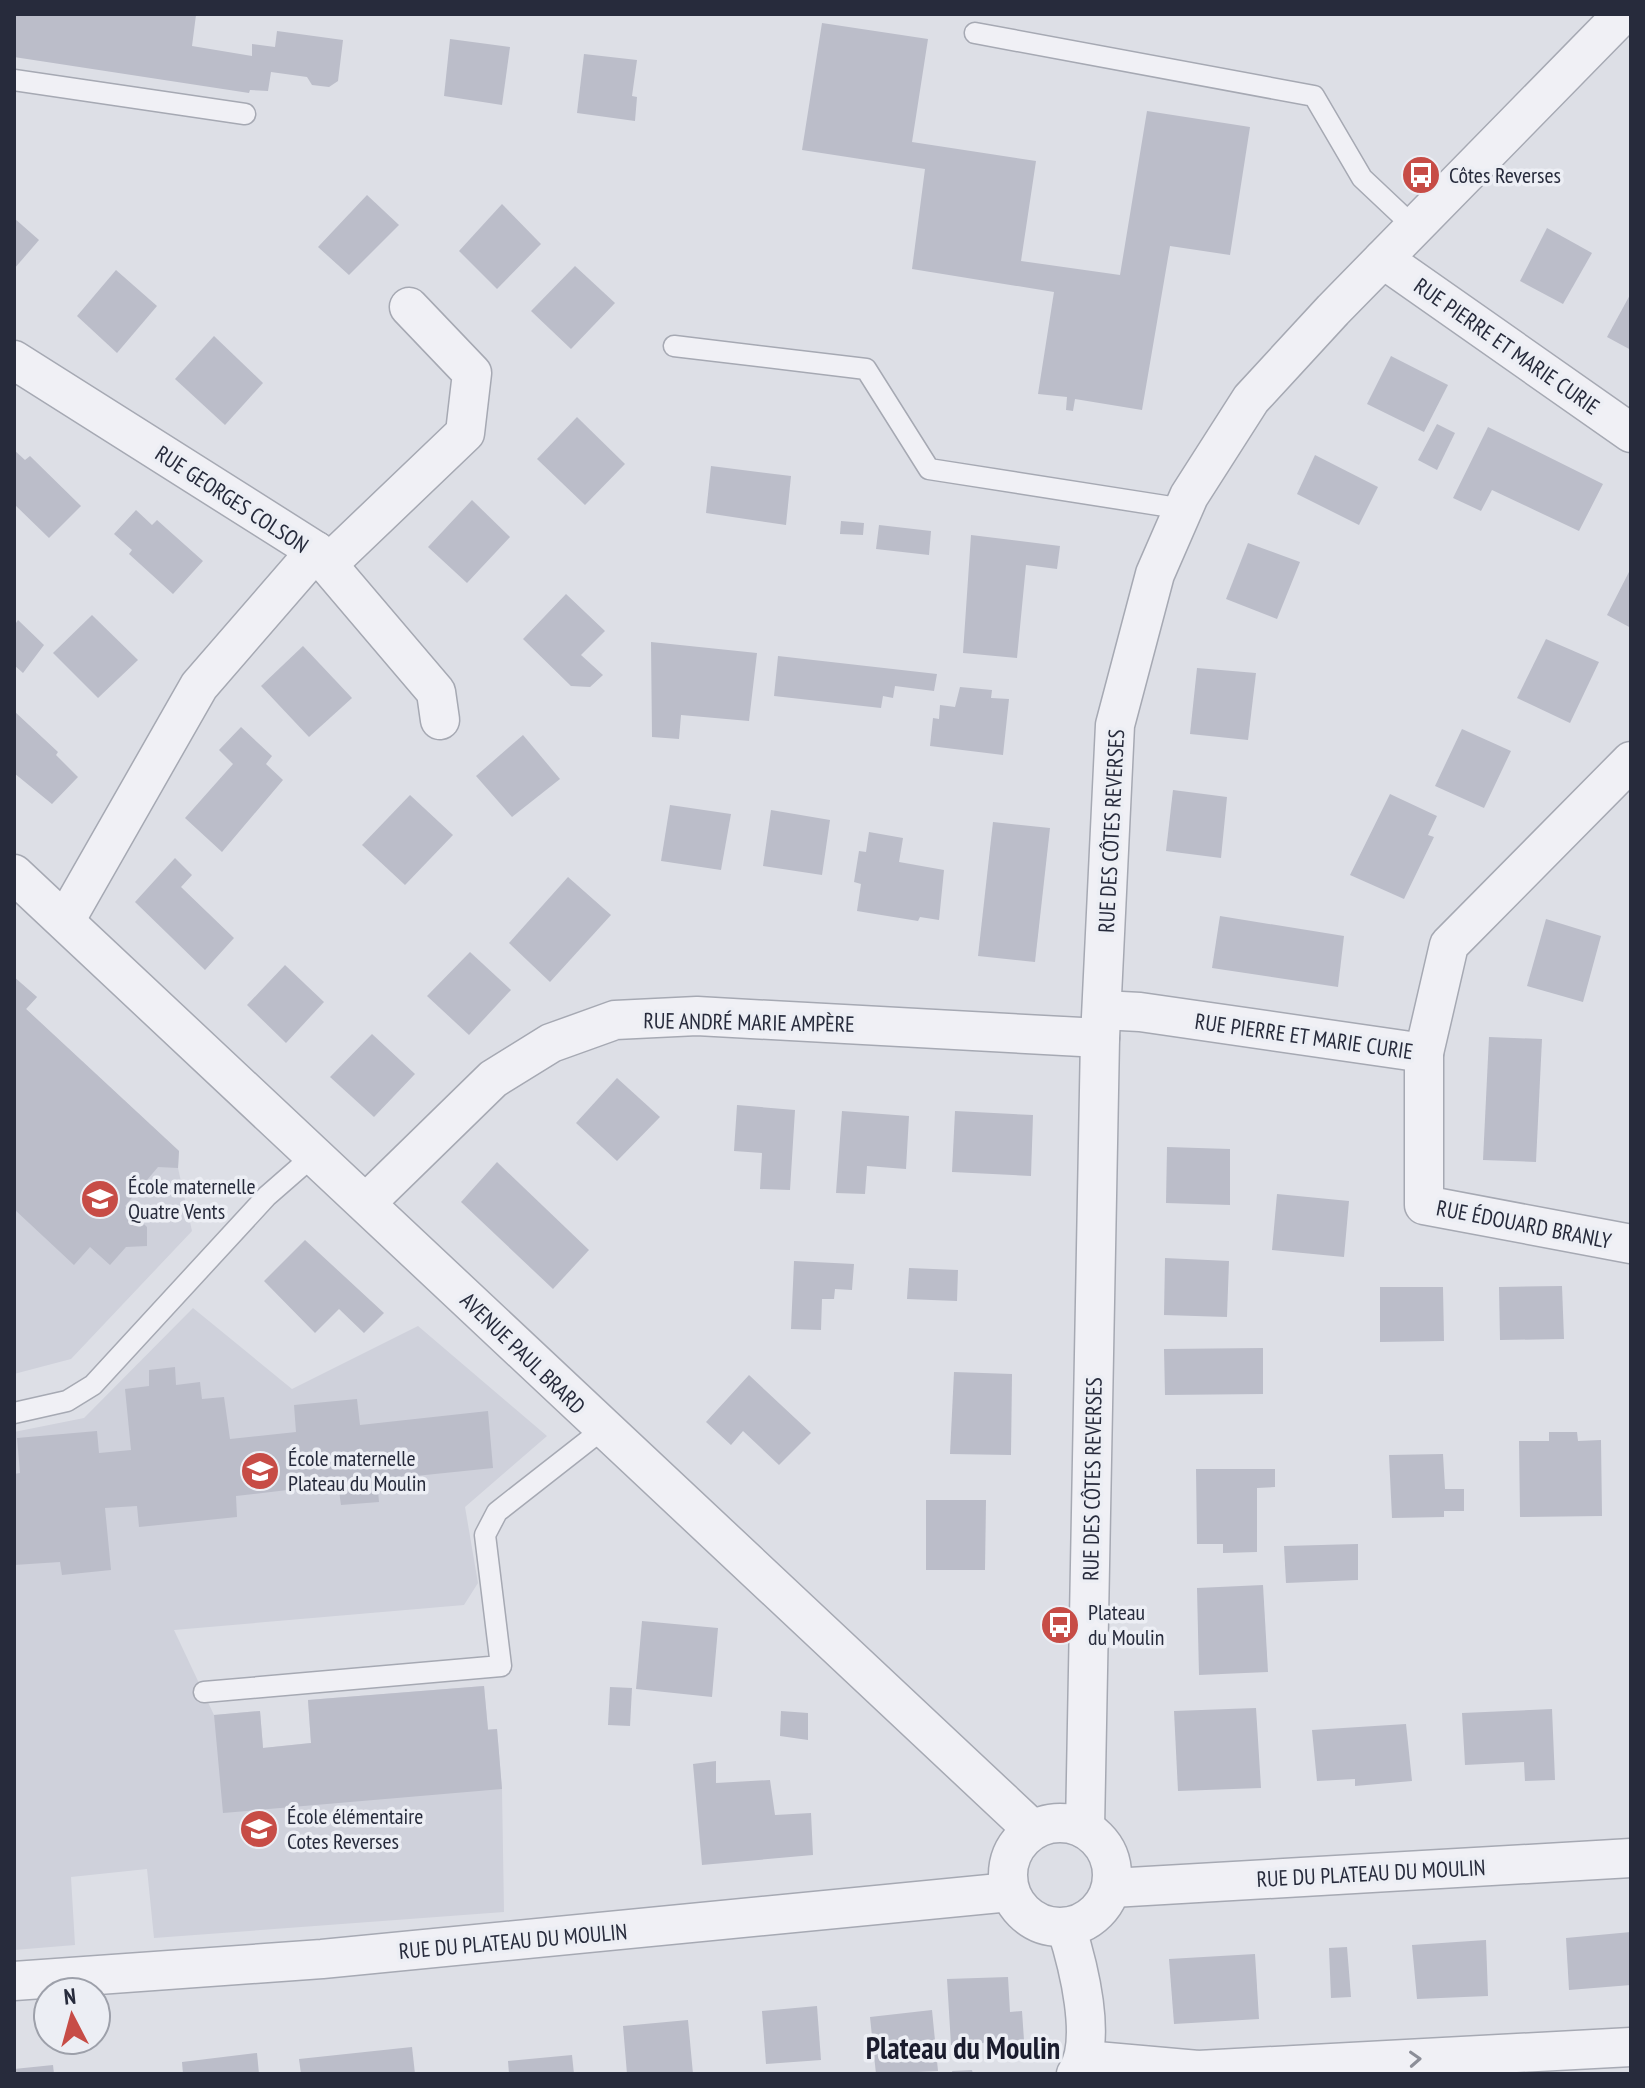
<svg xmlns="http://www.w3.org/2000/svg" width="1645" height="2088" font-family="'PT Sans Narrow',sans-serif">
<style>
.built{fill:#cfd1db}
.building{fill:#bbbdc9}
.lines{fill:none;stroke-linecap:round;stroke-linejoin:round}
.service-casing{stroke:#a6a9b3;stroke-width:23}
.minor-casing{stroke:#a6a9b3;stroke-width:41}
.service{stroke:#f0f0f5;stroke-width:20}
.minor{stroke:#f0f0f5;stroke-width:38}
.oneway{stroke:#8c8e98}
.labels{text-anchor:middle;stroke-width:7;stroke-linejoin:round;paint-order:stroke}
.poi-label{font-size:22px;fill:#272b3c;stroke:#eceef4;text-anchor:start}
.street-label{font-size:22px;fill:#272b3c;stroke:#eceef4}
.district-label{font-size:30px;font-weight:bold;fill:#1a1c2d;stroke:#eceef4}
</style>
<rect width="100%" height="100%" fill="#dddfe6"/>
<g class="built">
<path d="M 14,977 L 37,997 L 26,1009 L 179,1151 L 178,1168 L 192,1231 L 71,1359 L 14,1374 Z"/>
<path d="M 193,1308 L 292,1389 L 418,1326 L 547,1436 L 465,1507 L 478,1583 L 464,1605 L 174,1630 L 214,1715 L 260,1711 L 263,1748 L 311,1743 L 308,1700 L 484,1686 L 488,1729 L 497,1729 L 502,1789 L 504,1912 L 154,1938 L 147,1869 L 71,1877 L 75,1945 L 14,1950 L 14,1432 L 84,1418 Z"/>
</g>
<g class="building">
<path d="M 14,14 L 196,15 L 192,46 L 252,56 L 252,44 L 275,47 L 277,31 L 343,40 L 338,81 L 329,87 L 312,85 L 307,77 L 271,72 L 268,91 L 250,90 L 249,93 L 14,57 Z"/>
<path d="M 822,23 L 928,39 L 912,142 L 1036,161 L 1021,261 L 1120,275 L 1147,111 L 1250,127 L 1230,255 L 1170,246 L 1142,410 L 1075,399 L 1073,411 L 1066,410 L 1067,397 L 1038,394 L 1054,292 L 912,269 L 925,169 L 802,150 Z"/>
<path d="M 450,39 L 510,47 L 502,105 L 444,96 Z"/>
<path d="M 584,54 L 637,60 L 632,96 L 637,97 L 635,121 L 577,113 Z"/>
<path d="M 367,195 L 399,225 L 349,275 L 318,247 Z"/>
<path d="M 502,204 L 541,244 L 497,289 L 459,251 Z"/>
<path d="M 14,218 L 39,240 L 14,269 Z"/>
<path d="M 1547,228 L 1592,253 L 1563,304 L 1520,281 Z"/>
<path d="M 575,266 L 615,303 L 571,349 L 531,311 Z"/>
<path d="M 116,270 L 157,306 L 117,353 L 77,316 Z"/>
<path d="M 1631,293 L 1631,350 L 1607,337 Z"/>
<path d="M 214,336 L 263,383 L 225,425 L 175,379 Z"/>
<path d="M 1391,356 L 1448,385 L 1424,432 L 1367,404 Z"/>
<path d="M 577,417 L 625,464 L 585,505 L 537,459 Z"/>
<path d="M 1437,424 L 1455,433 L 1437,470 L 1418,460 Z"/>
<path d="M 1488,427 L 1603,484 L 1579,531 L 1492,490 L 1481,511 L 1453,498 Z"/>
<path d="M 14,450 L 25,460 L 30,456 L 81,506 L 49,538 L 14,504 Z"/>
<path d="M 1315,455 L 1378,487 L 1359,525 L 1297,494 Z"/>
<path d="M 711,466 L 791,476 L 786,525 L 706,513 Z"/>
<path d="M 472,500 L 510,537 L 467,583 L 428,547 Z"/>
<path d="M 136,510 L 152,525 L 157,520 L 203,561 L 173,594 L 129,554 L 132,550 L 114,534 Z"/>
<path d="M 841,521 L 864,523 L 863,535 L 840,534 Z"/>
<path d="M 879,525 L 931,531 L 929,555 L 876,549 Z"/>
<path d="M 971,535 L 1060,546 L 1057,569 L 1026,565 L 1017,658 L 963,653 Z"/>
<path d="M 1248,543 L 1300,562 L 1277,619 L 1226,599 Z"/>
<path d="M 1631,568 L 1631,628 L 1607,615 Z"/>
<path d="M 566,594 L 605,631 L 581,655 L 603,675 L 590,687 L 571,686 L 523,639 Z"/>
<path d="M 92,615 L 138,660 L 98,698 L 53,653 Z"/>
<path d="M 18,620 L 44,645 L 23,673 L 14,665 L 14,626 Z"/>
<path d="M 1546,639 L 1599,662 L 1570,723 L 1517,698 Z"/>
<path d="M 651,642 L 757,653 L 749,721 L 681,715 L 679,739 L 652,737 Z"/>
<path d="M 303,646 L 352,698 L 309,737 L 261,686 Z"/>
<path d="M 778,656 L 937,674 L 934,691 L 895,686 L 893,698 L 883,696 L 881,708 L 774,696 Z"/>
<path d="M 1197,668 L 1256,673 L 1248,740 L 1190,734 Z"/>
<path d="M 960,687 L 992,690 L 991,698 L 1009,699 L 1003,755 L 930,746 L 933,718 L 939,719 L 940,705 L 955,707 Z"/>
<path d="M 14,711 L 58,752 L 56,755 L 78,777 L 52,804 L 14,773 Z"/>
<path d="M 241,727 L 272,756 L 266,764 L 283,780 L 222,852 L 185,818 L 233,764 L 219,750 Z"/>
<path d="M 1462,729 L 1511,751 L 1484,808 L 1435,786 Z"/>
<path d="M 523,735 L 560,779 L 512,817 L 476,776 Z"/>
<path d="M 1173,790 L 1227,797 L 1221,858 L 1166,851 Z"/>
<path d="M 1390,794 L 1437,816 L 1428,835 L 1434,837 L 1404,899 L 1350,875 Z"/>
<path d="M 410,795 L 453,835 L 405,885 L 362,845 Z"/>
<path d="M 670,805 L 731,814 L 721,870 L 661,861 Z"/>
<path d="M 771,810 L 830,820 L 822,875 L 763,866 Z"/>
<path d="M 993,822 L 1050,828 L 1035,962 L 978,956 Z"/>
<path d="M 869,832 L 903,838 L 899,862 L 944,870 L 939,920 L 920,917 L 918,921 L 857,911 L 861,884 L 854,882 L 859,851 L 866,852 Z"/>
<path d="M 175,858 L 192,875 L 181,887 L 234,938 L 205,970 L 135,902 Z"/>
<path d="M 568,877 L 611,915 L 550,982 L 509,943 Z"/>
<path d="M 1220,916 L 1344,936 L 1338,987 L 1212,968 Z"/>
<path d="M 1546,919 L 1601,936 L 1583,1002 L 1527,986 Z"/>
<path d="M 470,952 L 511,990 L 469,1035 L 427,996 Z"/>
<path d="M 285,965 L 324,1002 L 286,1043 L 247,1005 Z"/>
<path d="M 14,977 L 37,997 L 26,1009 L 179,1151 L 178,1168 L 158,1167 L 125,1206 L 147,1227 L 147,1246 L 126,1247 L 110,1265 L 90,1247 L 74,1265 L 14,1209 Z"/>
<path d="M 372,1034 L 415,1074 L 374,1117 L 330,1077 Z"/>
<path d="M 1489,1037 L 1542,1039 L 1536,1162 L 1483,1160 Z"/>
<path d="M 617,1078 L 660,1117 L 617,1161 L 576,1123 Z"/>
<path d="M 737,1105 L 795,1110 L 790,1190 L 760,1189 L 762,1153 L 734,1151 Z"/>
<path d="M 842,1111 L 909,1116 L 906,1169 L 867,1166 L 865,1194 L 836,1193 Z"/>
<path d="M 955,1111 L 1033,1115 L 1031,1176 L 952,1172 Z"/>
<path d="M 1167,1147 L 1230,1149 L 1230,1205 L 1166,1203 Z"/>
<path d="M 497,1162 L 589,1250 L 553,1289 L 461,1202 Z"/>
<path d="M 1277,1194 L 1349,1201 L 1344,1257 L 1272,1250 Z"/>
<path d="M 305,1240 L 384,1313 L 364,1333 L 339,1309 L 315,1333 L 264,1281 Z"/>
<path d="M 1165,1258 L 1229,1261 L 1227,1317 L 1164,1315 Z"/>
<path d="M 794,1261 L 854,1264 L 852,1290 L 835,1289 L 834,1299 L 822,1299 L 821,1330 L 791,1329 Z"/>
<path d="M 909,1268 L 958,1270 L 957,1301 L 907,1299 Z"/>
<path d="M 1562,1286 L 1564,1339 L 1500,1340 L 1499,1287 Z"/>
<path d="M 1380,1287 L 1443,1287 L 1444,1341 L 1380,1342 Z"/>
<path d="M 1263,1348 L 1263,1394 L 1165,1395 L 1164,1349 Z"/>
<path d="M 175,1367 L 176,1385 L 200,1382 L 202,1399 L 224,1397 L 230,1439 L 296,1432 L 294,1405 L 357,1399 L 360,1425 L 488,1411 L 493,1468 L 377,1480 L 379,1502 L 341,1505 L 338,1484 L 236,1496 L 237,1517 L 139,1527 L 137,1506 L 105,1508 L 111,1570 L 62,1575 L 60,1562 L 14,1565 L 14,1474 L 20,1473 L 17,1438 L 97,1431 L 99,1453 L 131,1450 L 125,1389 L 149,1386 L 149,1370 Z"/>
<path d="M 954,1372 L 1012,1374 L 1011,1455 L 950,1454 Z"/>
<path d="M 749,1375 L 811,1433 L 779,1465 L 743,1431 L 731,1445 L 706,1422 Z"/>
<path d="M 1549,1432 L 1577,1432 L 1578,1441 L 1601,1440 L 1602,1516 L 1520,1517 L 1519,1441 L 1549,1441 Z"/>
<path d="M 1443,1454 L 1445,1489 L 1464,1489 L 1464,1511 L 1444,1511 L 1444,1517 L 1392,1518 L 1389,1455 Z"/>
<path d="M 1196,1469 L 1275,1469 L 1275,1487 L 1257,1488 L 1257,1552 L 1223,1553 L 1223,1544 L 1197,1544 Z"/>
<path d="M 926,1500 L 986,1500 L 985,1570 L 926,1570 Z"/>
<path d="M 1358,1544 L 1358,1580 L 1286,1583 L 1284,1546 Z"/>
<path d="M 1263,1585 L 1268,1672 L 1199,1675 L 1197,1588 Z"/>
<path d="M 642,1621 L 718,1628 L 712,1697 L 636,1689 Z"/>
<path d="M 484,1686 L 488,1730 L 497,1729 L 502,1789 L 223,1813 L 214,1715 L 260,1711 L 263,1748 L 311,1743 L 308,1700 Z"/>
<path d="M 610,1687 L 632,1688 L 630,1726 L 608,1725 Z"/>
<path d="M 1256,1708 L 1261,1788 L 1178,1791 L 1174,1711 Z"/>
<path d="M 1552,1709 L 1555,1780 L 1525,1781 L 1524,1762 L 1465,1765 L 1462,1713 Z"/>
<path d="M 781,1711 L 808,1713 L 808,1740 L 780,1736 Z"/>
<path d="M 1406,1724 L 1412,1781 L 1355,1786 L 1355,1779 L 1317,1781 L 1312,1730 Z"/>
<path d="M 716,1761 L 716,1783 L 770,1780 L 775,1815 L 811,1813 L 813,1855 L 702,1865 L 693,1764 Z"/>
<path d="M 1631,1932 L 1631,1985 L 1569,1990 L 1566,1938 Z"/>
<path d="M 1486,1940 L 1488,1996 L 1417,1999 L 1412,1945 Z"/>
<path d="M 1347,1947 L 1351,1997 L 1331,1998 L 1329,1948 Z"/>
<path d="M 1255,1954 L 1259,2019 L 1174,2024 L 1169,1959 Z"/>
<path d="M 1008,1977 L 1010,2012 L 1022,2011 L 1024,2040 L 951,2045 L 947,1979 Z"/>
<path d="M 817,2006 L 821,2060 L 766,2064 L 762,2011 Z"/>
<path d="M 932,2010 L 938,2071 L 876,2074 L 870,2017 Z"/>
<path d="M 688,2020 L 693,2074 L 627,2074 L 623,2026 Z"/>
<path d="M 412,2047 L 415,2074 L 301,2074 L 299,2059 Z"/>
<path d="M 257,2053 L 259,2074 L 183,2074 L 182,2062 Z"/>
<path d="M 572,2055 L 574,2074 L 509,2074 L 508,2061 Z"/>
<path d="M 53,2065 L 54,2074 L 14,2074 L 14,2069 Z"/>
<path d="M 972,2070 L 973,2074 L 953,2074 L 952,2071 Z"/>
</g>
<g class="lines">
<defs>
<g id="service">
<path d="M 975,33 L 1314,96 L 1362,178 L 1414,227"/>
<path d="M 14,80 L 245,114"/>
<path d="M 674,346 L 866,369 L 929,469 L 1184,509"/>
<path d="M 14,1413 L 67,1401 L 93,1385 L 267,1196 L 314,1155"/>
<path d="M 204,1692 L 501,1666 L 485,1535 L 497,1512 L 603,1429"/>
</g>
<g id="minor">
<path d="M 1383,259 L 1631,433"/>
<path d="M 14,360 L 316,551 L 199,686 L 65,921"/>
<path d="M 316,551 L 436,692 L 440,720"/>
<path d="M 328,564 L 465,433 L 472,373 L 409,307"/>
<path d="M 14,874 L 1033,1830"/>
<path d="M 1102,1010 L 1140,1012 L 1424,1053 L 1449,945 L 1631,761"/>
<path d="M 1424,1053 L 1424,1205 L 1631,1244"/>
<path d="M 367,1202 L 493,1079 L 551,1043 L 615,1020 L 697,1016 L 1100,1038"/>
<circle cx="1060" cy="1875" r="52"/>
<path d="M 1085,1829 L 1100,1038 L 1115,725 L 1155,574 L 1189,496 L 1251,399 L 1333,310 L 1623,14"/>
<path d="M 1112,1888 L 1631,1858"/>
<path d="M 1066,1927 C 1078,1964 1098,2041 1076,2074"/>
<path d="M 14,1981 L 322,1959 L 1010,1892"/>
<path d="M 1085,2060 L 1198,2070 L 1631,2047"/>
</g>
</defs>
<use href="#service" class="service-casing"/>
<use href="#minor" class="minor-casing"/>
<use href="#service" class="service"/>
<use href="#minor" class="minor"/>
</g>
<defs><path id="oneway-chevron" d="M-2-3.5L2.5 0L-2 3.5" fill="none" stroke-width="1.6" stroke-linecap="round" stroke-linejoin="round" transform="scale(2)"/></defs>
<use class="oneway" href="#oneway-chevron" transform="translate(1415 2059) rotate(-3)"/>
<defs>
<symbol id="bus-disc" viewBox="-11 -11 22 22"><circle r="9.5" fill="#c74c46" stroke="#eceef4"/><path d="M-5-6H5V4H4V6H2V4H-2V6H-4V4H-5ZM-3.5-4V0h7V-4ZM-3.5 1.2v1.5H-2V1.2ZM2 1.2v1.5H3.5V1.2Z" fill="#fff"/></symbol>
<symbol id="school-disc" viewBox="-11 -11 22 22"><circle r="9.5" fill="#c74c46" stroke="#eceef4"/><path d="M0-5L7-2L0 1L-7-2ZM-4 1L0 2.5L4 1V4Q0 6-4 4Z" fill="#fff"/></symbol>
</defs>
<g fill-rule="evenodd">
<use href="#bus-disc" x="1399" y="153" width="44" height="44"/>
<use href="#school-disc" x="78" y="1177" width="44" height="44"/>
<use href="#school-disc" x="238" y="1449" width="44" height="44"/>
<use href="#bus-disc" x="1038" y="1603" width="44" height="44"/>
<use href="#school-disc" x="237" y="1807" width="44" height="44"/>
</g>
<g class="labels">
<g class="poi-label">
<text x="1449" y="183">Côtes Reverses</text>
<text x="128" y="1194">École maternelle<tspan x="128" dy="25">Quatre Vents</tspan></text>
<text x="288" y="1466">École maternelle<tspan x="288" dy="25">Plateau du Moulin</tspan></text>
<text x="1088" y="1620">Plateau<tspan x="1088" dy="25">du Moulin</tspan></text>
<text x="287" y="1824">École élémentaire<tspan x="287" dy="25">Cotes Reverses</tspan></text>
</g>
<g class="street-label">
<text transform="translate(1507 346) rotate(35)" y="8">RUE PIERRE ET MARIE CURIE</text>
<text transform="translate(232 499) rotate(33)" y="8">RUE GEORGES COLSON</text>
<text transform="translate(1111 831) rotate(-87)" y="8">RUE DES CÔTES REVERSES</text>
<text transform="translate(749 1022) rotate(1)" y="8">RUE ANDRÉ MARIE AMPÈRE</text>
<text transform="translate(1304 1036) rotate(8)" y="8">RUE PIERRE ET MARIE CURIE</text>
<text transform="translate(1524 1224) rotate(11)" y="8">RUE ÉDOUARD BRANLY</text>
<text transform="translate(523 1353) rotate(44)" y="8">AVENUE PAUL BRARD</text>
<text transform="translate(1092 1479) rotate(-89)" y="8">RUE DES CÔTES REVERSES</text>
<text transform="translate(1371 1873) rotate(-3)" y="8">RUE DU PLATEAU DU MOULIN</text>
<text transform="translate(513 1941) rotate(-5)" y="8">RUE DU PLATEAU DU MOULIN</text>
</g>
<g class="district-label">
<text x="963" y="2059">Plateau du Moulin</text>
</g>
</g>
<rect width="1645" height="2088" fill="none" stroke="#272b3c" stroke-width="32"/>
<g transform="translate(72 2016) rotate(354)"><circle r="38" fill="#eceef4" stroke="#9da0aa" stroke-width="2"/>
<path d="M0-6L14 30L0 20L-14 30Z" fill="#c74c46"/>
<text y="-12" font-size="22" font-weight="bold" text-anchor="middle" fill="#272b3c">N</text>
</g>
</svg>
